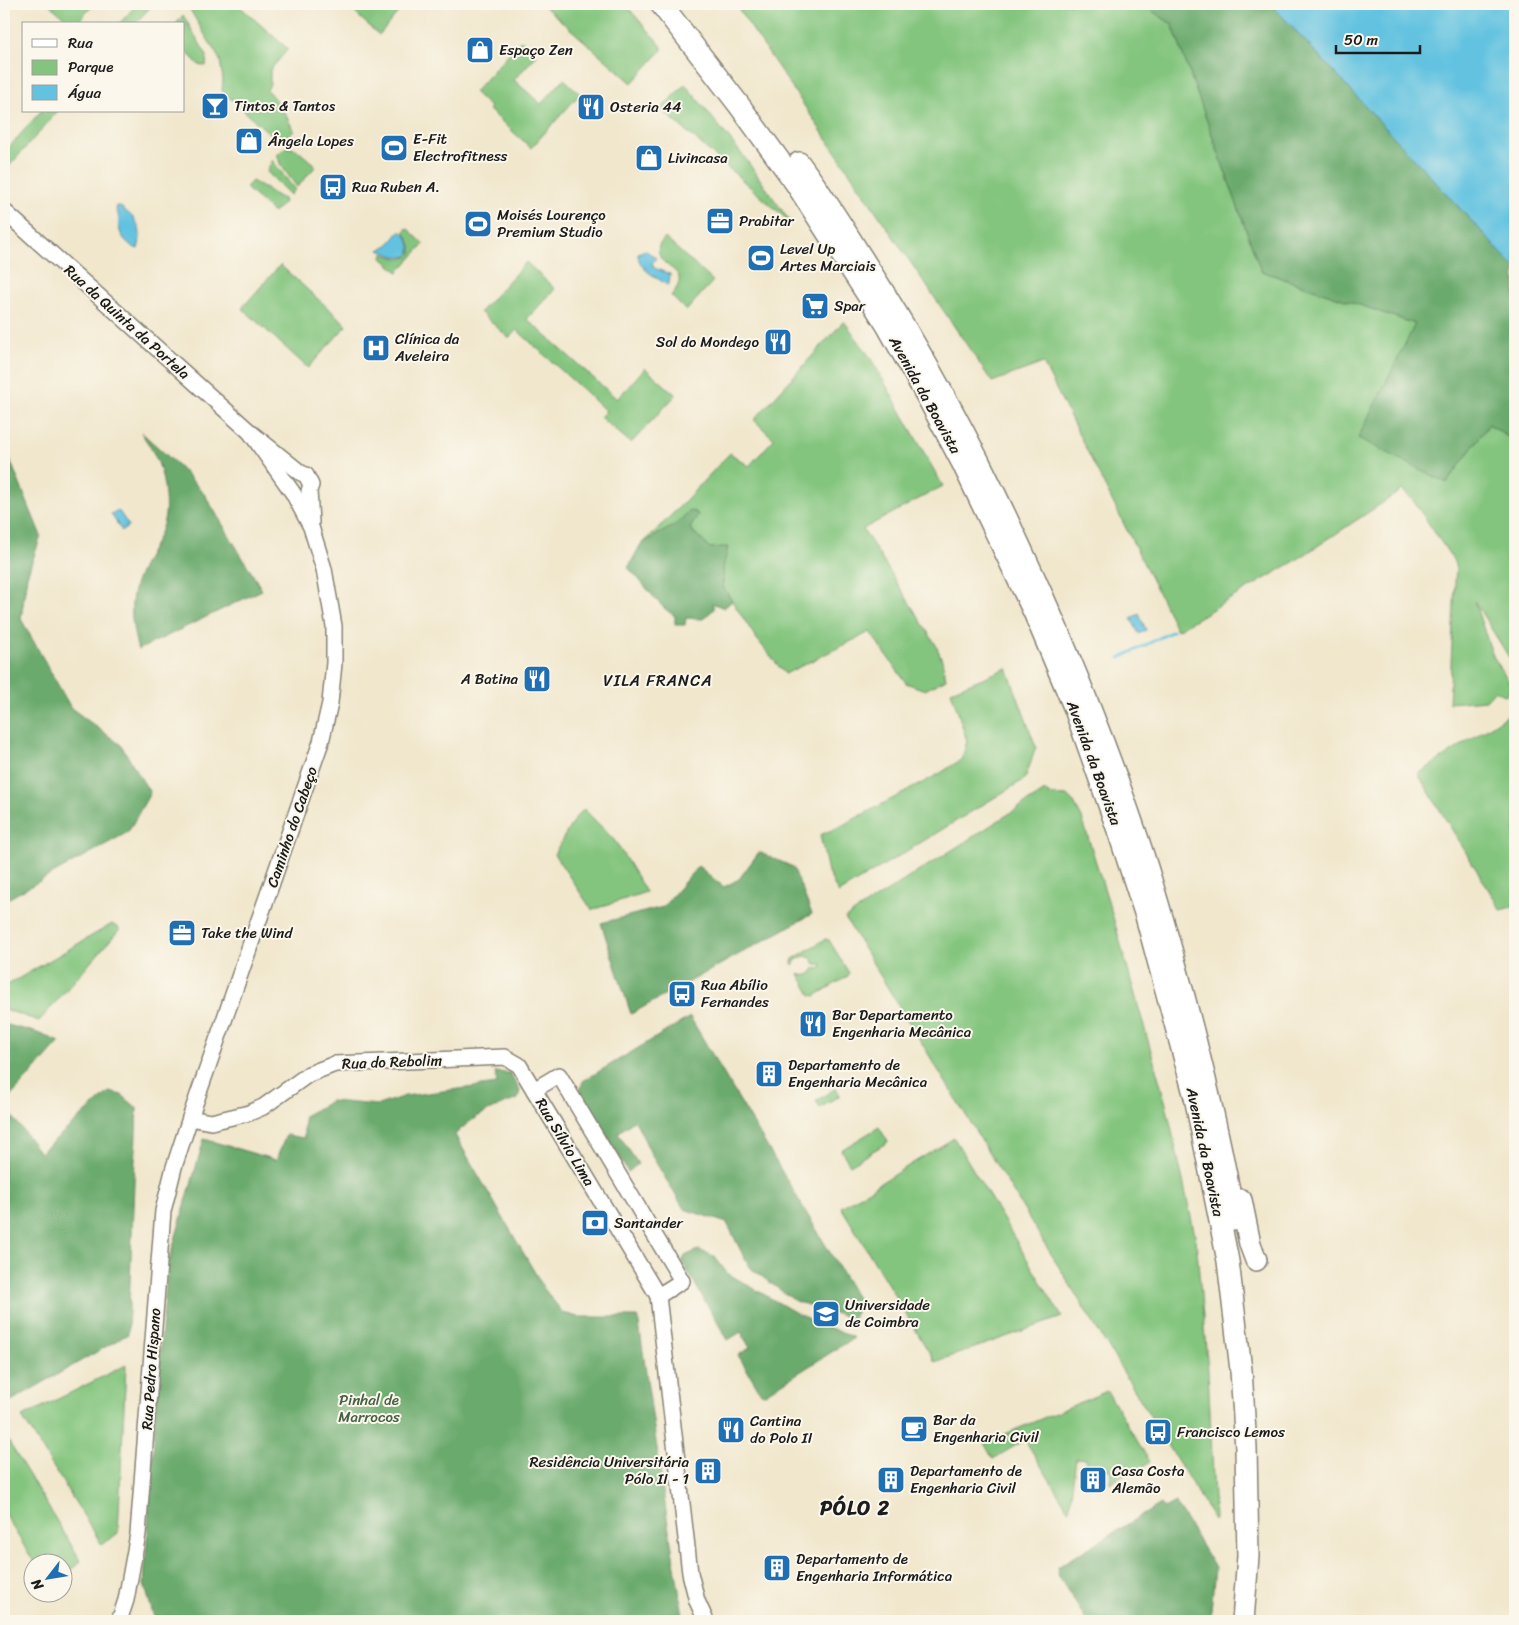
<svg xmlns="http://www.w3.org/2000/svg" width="1519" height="1625" font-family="Sriracha,sans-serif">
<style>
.green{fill:#83c57e;stroke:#50704d}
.forest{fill:#6aaa6d;stroke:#436344}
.water{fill:#62c2e0;stroke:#3f6f7e}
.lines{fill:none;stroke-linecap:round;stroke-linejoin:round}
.stream{stroke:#62c2e0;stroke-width:3}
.minor-casing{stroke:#868274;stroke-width:18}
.highway-casing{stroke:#868274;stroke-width:24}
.minor{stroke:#fff;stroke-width:15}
.highway{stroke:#fff;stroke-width:21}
.labels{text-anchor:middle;stroke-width:4;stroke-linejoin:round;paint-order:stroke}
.poi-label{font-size:15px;fill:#1c1c1c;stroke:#fbf7ec;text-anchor:start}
.street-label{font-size:15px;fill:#1c1c1c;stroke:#fbf7ec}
.park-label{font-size:15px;fill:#456043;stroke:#fbf7ec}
.neighbourhood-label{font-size:16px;letter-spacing:1px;fill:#1c1c1c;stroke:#fbf7ec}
.district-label{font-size:20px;font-weight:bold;letter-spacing:1px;fill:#1c1c1c;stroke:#fbf7ec}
</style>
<rect width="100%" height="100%" fill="#fbf7ec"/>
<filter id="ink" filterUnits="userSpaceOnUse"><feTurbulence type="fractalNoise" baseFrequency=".02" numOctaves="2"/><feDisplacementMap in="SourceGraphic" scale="10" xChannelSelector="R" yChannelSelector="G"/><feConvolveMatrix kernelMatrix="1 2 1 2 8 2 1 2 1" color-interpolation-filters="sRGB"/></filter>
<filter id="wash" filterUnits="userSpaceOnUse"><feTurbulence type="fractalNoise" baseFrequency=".0096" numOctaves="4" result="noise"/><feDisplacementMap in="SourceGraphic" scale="20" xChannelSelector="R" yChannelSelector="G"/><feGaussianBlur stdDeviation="1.12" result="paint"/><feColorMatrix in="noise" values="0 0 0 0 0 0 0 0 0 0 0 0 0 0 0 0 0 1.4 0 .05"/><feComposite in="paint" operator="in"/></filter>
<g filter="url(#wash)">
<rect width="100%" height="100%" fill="#f1e7cd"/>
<g class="green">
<path d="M 49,4 L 94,4 L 76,24 L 71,24 Z"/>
<path d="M 137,4 L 153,4 L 135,24 L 119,24 Z"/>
<path d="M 193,4 L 237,4 L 288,49 L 270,70 L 270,84 L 267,90 L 282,108 L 294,131 L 279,142 L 222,91 L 223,80 L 220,60 L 189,8 Z"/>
<path d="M 358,4 L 405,4 L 379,35 L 353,11 Z"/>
<path d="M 542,4 L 625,4 L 659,43 L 662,47 L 662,50 L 632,83 Z"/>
<path d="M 735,4 L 1141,4 L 1172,24 L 1261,271 L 1415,324 L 1489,424 L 1515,442 L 1515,667 L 1474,601 L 1493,656 L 1512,686 L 1506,696 L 1495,690 L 1486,700 L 1449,703 L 1456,564 L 1412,499 L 1402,490 L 1295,561 L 1177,630 L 1043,363 L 992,382 Z"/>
<path d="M 183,15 L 207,56 L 206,66 L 199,65 L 184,49 L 184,24 L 176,24 Z"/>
<path d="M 521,40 L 537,55 L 514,80 L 541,104 L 564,79 L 580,94 L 531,148 L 488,109 L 490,107 L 474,92 Z"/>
<path d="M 685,84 L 745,158 L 791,223 L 661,109 Z"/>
<path d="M 41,111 L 58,111 L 4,172 L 4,153 Z"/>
<path d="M 286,147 L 296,149 L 316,166 L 297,187 L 280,164 L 278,156 L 276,156 Z"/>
<path d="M 272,160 L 295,190 L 290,195 L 267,172 Z"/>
<path d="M 252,181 L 283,199 L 284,202 L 274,213 L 247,189 L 247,186 Z"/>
<path d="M 407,228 L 424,244 L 398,272 L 381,257 L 384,254 C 393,257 403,262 411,254 L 411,245 L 404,231 Z"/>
<path d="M 665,238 L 713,281 L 686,311 L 671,296 C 697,265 653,272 659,245 Z"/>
<path d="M 761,254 L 770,262 L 763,271 L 753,262 Z"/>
<path d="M 526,262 L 555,289 L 527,319 L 617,399 L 645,368 L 676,395 L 631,443 L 600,417 L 606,411 L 517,330 L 509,338 L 480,312 Z"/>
<path d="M 280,265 L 347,325 L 308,368 L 242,308 Z"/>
<path d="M 844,321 L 870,357 L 943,486 L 863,529 L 936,645 L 942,660 L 946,679 L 925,690 L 906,683 L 870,632 L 785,674 L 756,638 L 723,587 L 723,568 L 727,547 L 710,548 L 690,528 L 698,514 L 690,510 L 677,524 L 641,544 C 673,516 700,484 730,453 L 749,466 L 774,439 L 754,420 Z"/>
<path d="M 1007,668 L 1036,747 L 1025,779 L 838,893 L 828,872 L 820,835 L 841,826 L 939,774 L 962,759 L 967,741 L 951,691 Z"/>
<path d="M 1515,710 L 1515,906 L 1501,910 L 1418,774 Z"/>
<path d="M 1045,791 L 1050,795 L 1067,796 L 1074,803 L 1082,818 L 1111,910 L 1166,1104 L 1196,1240 L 1208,1370 L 1215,1519 L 1214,1520 L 845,918 Z"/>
<path d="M 584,809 L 615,841 L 646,892 L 592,910 L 554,854 L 575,818 Z"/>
<path d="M 112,924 L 120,929 L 39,1021 L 4,1009 L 4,987 Z"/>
<path d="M 825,939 L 829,940 L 849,973 L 848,976 L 815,996 L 811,995 L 799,974 C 805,977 812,975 814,969 L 821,968 L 822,964 L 815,964 L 811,958 L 805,956 L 796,960 L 793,965 L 792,962 L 793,959 Z"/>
<path d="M 836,1088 L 840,1095 L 820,1108 L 816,1101 Z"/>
<path d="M 879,1127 L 888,1142 L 850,1165 L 841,1150 Z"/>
<path d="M 954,1138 L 1062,1317 L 935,1362 L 841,1207 Z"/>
<path d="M 126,1365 L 118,1533 L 102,1545 L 22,1417 Z"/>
<path d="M 1107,1391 L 1150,1462 L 1110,1483 L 1111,1470 L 1085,1468 L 1086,1459 L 1076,1458 L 1069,1511 L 1025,1440 L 993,1459 L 984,1443 Z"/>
<path d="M 4,1434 L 81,1561 L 63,1577 L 62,1562 L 34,1562 L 4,1513 Z"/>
</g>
<g class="forest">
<path d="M 1141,4 L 1271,4 L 1515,268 L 1515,442 L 1489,424 L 1447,483 L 1358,438 L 1415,324 L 1261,271 L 1172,24 Z"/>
<path d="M 141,432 L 182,469 L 205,495 L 262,590 L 138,650 C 131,624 128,600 139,575 C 147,555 162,537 165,515 C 167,500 163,472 156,458 C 152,449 146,441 141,432 Z"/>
<path d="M 4,445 L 41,536 L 27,576 L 21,619 L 71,708 L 121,745 L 150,793 L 128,832 L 4,901 Z"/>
<path d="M 690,510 L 698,514 L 690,529 L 710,548 L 728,547 L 723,568 L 723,587 L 732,601 L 724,608 L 712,603 L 714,609 L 703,619 L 686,618 L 685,625 L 675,625 L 675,616 C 656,605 644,582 628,568 L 641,544 L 677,524 Z"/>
<path d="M 759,852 L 793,867 L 812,914 L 631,1014 L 601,923 L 663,907 L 698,866 L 724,887 L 739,879 Z"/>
<path d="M 690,1017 L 860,1303 L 853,1319 L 795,1301 L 749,1267 L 727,1223 L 684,1209 L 652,1156 L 635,1120 L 618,1133 L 638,1164 L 628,1172 L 580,1090 L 583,1081 Z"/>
<path d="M 4,1024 L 35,1032 L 60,1042 L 4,1104 Z"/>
<path d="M 495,1072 L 510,1073 L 520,1090 L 518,1099 C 495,1107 472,1116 455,1135 L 545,1290 L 563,1313 L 578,1317 L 638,1317 L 667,1518 L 684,1621 L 155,1621 L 144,1583 L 160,1352 L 168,1264 L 204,1139 L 276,1160 L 286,1135 L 304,1138 L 304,1116 L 331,1101 L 378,1105 L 405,1096 L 497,1084 Z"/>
<path d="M 109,1092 L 122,1095 L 137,1108 L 128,1334 L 4,1405 L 4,1105 L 40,1153 Z"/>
<path d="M 698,1250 L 714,1256 L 727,1273 L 798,1314 L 854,1338 L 765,1394 L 761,1393 L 738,1355 L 750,1348 L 741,1332 L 728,1340 L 682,1262 L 685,1256 Z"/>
<path d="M 1175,1502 L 1215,1568 L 1210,1621 L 1087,1621 L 1059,1577 L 1057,1567 L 1161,1504 L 1164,1508 Z"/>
</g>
<g class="water">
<path d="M 1271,4 L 1515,4 L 1515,268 Z"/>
<path d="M 117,206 L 119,206 C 136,218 144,227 138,249 C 129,246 120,237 119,227 C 118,221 120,216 116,210 Z"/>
<path d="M 400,231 C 408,235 411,245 410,253 L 406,257 L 394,256 L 379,250 L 389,244 Z"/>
<path d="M 645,250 L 656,258 L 652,263 L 654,268 L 670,274 L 669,284 L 667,285 C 657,277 637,269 638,253 Z"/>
<path d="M 118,510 L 129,526 L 122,531 L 111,514 Z"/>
<path d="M 1139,614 L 1146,630 L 1139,634 L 1131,618 Z"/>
</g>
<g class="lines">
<path class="stream" d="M 1120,658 L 1173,631"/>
</g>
</g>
<g filter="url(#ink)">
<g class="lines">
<defs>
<g id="minor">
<path d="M 4,211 L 250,432 L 301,473 L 306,475 L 311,485 L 309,491 L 311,522"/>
<path d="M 559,1075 L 682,1281 L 658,1296 L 534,1090 Z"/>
<path d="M 190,1118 L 211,1122 L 249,1113 L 263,1107 L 309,1074 L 335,1064 L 505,1057 L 519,1065 L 534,1090"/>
<path d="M 658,1296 L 690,1573 L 697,1601 L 706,1621"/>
<path d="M 119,1621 L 126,1600 L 138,1534 L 163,1211 L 174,1167 L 190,1118 L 321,742 L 330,703 L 334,663 L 334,626 L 324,569 L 311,527 L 293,493 L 250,432"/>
</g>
<g id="highway">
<path d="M 661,4 L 739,105 L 795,182 L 887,325 L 928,398 L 962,462 L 1034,612 L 1075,709 L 1119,833 L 1146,916 L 1195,1097 L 1228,1261 L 1241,1370 L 1246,1448 L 1248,1556 L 1243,1621"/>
<path d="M 799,163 C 821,193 841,224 860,255 C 909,331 954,410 994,492 C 1047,601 1095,713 1134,828 C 1150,873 1163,920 1176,967 C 1199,1051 1220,1134 1234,1220"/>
<path d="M 1241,1200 L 1250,1244 L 1256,1260"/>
</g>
</defs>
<use href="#minor" class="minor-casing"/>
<use href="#highway" class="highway-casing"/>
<use href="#minor" class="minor"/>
<use href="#highway" class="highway"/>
</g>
</g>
<defs>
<symbol id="shop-square" viewBox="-11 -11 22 22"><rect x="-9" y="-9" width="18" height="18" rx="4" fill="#1f6fb2" stroke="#fbf7ec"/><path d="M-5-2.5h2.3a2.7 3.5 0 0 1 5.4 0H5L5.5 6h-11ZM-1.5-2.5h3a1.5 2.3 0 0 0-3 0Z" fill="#fff"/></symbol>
<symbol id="bar-square" viewBox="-11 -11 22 22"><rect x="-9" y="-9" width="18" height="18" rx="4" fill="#1f6fb2" stroke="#fbf7ec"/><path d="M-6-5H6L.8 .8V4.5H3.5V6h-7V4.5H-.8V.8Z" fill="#fff"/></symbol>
<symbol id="restaurant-square" viewBox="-11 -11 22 22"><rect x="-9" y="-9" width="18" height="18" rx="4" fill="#1f6fb2" stroke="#fbf7ec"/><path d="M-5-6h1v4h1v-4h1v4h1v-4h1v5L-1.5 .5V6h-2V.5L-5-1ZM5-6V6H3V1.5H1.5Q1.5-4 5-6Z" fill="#fff"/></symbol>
<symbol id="stadium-square" viewBox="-11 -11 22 22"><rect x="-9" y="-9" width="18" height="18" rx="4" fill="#1f6fb2" stroke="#fbf7ec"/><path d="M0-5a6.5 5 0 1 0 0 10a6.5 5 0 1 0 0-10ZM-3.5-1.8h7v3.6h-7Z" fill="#fff"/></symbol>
<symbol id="bus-square" viewBox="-11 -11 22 22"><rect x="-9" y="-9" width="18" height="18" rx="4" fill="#1f6fb2" stroke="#fbf7ec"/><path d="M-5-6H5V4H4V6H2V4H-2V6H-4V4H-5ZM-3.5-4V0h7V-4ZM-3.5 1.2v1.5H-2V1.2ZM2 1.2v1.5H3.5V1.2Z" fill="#fff"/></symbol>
<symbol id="office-square" viewBox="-11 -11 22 22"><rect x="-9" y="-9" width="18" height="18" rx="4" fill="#1f6fb2" stroke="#fbf7ec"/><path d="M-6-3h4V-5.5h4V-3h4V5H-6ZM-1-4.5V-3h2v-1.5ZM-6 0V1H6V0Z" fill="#fff"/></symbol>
<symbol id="supermarket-square" viewBox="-11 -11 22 22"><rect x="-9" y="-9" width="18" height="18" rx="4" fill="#1f6fb2" stroke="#fbf7ec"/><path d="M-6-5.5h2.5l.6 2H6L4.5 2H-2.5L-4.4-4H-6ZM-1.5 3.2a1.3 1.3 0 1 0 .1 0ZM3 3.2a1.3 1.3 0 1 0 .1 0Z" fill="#fff"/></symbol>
<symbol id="hospital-square" viewBox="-11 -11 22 22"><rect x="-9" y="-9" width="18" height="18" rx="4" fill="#1f6fb2" stroke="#fbf7ec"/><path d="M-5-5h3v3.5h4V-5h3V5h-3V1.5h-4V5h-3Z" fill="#fff"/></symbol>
<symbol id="building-square" viewBox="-11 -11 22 22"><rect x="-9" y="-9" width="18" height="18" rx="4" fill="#1f6fb2" stroke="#fbf7ec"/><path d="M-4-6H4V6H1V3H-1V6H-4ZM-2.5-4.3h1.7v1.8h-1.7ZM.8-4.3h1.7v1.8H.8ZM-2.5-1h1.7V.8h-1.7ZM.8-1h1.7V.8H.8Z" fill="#fff"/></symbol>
<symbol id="bank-square" viewBox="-11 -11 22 22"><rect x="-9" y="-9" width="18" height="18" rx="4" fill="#1f6fb2" stroke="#fbf7ec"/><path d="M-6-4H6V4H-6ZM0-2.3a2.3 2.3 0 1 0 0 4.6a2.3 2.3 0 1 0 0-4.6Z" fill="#fff"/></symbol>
<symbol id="university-square" viewBox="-11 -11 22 22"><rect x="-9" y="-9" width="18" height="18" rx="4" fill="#1f6fb2" stroke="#fbf7ec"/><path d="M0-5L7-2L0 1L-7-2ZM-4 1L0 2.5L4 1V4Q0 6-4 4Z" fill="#fff"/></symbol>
<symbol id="cafe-square" viewBox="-11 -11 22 22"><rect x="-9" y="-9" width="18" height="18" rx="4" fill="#1f6fb2" stroke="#fbf7ec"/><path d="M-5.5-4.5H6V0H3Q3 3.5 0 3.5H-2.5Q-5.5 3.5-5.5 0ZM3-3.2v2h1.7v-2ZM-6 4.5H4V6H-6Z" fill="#fff"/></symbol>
</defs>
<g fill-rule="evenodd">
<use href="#shop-square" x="464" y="34" width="32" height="32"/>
<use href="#bar-square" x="199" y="90" width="32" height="32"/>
<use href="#restaurant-square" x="575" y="91" width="32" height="32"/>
<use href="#shop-square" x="233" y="125" width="32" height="32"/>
<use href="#stadium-square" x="378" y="132" width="32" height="32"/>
<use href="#shop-square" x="633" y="142" width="32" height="32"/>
<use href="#bus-square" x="317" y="171" width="32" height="32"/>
<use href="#office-square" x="704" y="205" width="32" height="32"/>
<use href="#stadium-square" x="462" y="208" width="32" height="32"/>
<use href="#stadium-square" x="745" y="242" width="32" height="32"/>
<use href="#supermarket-square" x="799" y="290" width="32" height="32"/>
<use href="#restaurant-square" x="762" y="326" width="32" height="32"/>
<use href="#hospital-square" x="360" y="332" width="32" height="32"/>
<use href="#restaurant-square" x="521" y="663" width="32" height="32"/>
<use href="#office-square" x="166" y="917" width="32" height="32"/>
<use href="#bus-square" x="666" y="978" width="32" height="32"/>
<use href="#restaurant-square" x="797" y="1008" width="32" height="32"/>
<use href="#building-square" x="753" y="1058" width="32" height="32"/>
<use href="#bank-square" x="579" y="1207" width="32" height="32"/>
<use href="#university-square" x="810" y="1298" width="32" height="32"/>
<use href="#cafe-square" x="898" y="1413" width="32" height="32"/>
<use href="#restaurant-square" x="715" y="1414" width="32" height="32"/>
<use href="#bus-square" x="1142" y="1416" width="32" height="32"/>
<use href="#building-square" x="692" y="1455" width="32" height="32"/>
<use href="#building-square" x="875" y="1464" width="32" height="32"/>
<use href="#building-square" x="1077" y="1464" width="32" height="32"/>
<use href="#building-square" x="761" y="1552" width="32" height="32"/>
</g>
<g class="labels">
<g class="poi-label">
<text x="499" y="55">Espaço Zen</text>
<text x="234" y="111">Tintos &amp; Tantos</text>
<text x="610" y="112">Osteria 44</text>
<text x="413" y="144">E-Fit<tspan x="413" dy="17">Electrofitness</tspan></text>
<text x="268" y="146">Ângela Lopes</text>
<text x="668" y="163">Livincasa</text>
<text x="352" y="192">Rua Ruben A.</text>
<text x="497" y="220">Moisés Lourenço<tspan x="497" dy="17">Premium Studio</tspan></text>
<text x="739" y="226">Prabitar</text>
<text x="780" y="254">Level Up<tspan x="780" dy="17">Artes Marciais</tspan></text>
<text x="834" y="311">Spar</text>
<text x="395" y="344">Clínica da<tspan x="395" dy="17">Aveleira</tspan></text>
<text x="759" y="347" text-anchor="end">Sol do Mondego</text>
<text x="518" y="684" text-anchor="end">A Batina</text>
<text x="201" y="938">Take the Wind</text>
<text x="701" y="990">Rua Abílio<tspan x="701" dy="17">Fernandes</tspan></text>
<text x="832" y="1020">Bar Departamento<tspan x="832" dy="17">Engenharia Mecânica</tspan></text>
<text x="788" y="1070">Departamento de<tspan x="788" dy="17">Engenharia Mecânica</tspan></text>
<text x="614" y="1228">Santander</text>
<text x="845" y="1310">Universidade<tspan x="845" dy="17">de Coimbra</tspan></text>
<text x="933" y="1425">Bar da<tspan x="933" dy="17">Engenharia Civil</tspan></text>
<text x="750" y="1426">Cantina<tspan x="750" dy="17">do Polo II</tspan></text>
<text x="1177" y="1437">Francisco Lemos</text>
<text x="689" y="1467" text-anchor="end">Residência Universitária<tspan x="689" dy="17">Pólo II - 1</tspan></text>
<text x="910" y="1476">Departamento de<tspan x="910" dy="17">Engenharia Civil</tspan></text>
<text x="1112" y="1476">Casa Costa<tspan x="1112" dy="17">Alemão</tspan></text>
<text x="796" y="1564">Departamento de<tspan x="796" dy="17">Engenharia Informática</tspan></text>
</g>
<g class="street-label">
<text transform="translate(127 322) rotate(42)" y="5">Rua da Quinta da Portela</text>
<text transform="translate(925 395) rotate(61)" y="5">Avenida da Boavista</text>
<text transform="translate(1094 763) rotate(70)" y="5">Avenida da Boavista</text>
<text transform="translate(292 827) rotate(-71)" y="5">Caminho do Cabeço</text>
<text transform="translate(392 1062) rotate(-2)" y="5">Rua do Rebolim</text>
<text transform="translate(565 1142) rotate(59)" y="5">Rua Sílvio Lima</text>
<text transform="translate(1205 1152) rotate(78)" y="5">Avenida da Boavista</text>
<text transform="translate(151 1369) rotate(-86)" y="5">Rua Pedro Hispano</text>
</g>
<g class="park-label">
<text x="369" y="1405">Pinhal de<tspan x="369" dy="17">Marrocos</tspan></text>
</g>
<g class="neighbourhood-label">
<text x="658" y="686">VILA FRANCA</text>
</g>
<g class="district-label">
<text x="855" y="1515">PÓLO 2</text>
</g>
</g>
<rect width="1519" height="1625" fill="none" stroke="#fbf7ec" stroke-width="20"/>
<rect x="22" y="22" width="162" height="90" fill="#fbf7ec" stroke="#a29f99"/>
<rect x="32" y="39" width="25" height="8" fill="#ffffff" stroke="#a29f99"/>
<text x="68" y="48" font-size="15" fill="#1c1c1c">Rua</text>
<rect x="32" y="60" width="25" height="15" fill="#83c57e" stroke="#a29f99"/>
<text x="68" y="72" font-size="15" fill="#1c1c1c">Parque</text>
<rect x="32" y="85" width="25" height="15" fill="#62c2e0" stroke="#a29f99"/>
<text x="68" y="98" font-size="15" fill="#1c1c1c">Água</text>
<g transform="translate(48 1578) rotate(239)"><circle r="24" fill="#fbf7ec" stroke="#a29f99"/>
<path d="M0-4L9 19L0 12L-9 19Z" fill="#1f6fb2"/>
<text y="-8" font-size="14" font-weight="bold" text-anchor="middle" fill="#1c1c1c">N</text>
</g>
<path d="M1336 45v8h84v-8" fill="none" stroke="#1c1c1c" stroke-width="2.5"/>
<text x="1344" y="45" font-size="15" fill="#1c1c1c" stroke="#fbf7ec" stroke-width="4" paint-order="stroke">50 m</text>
</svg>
